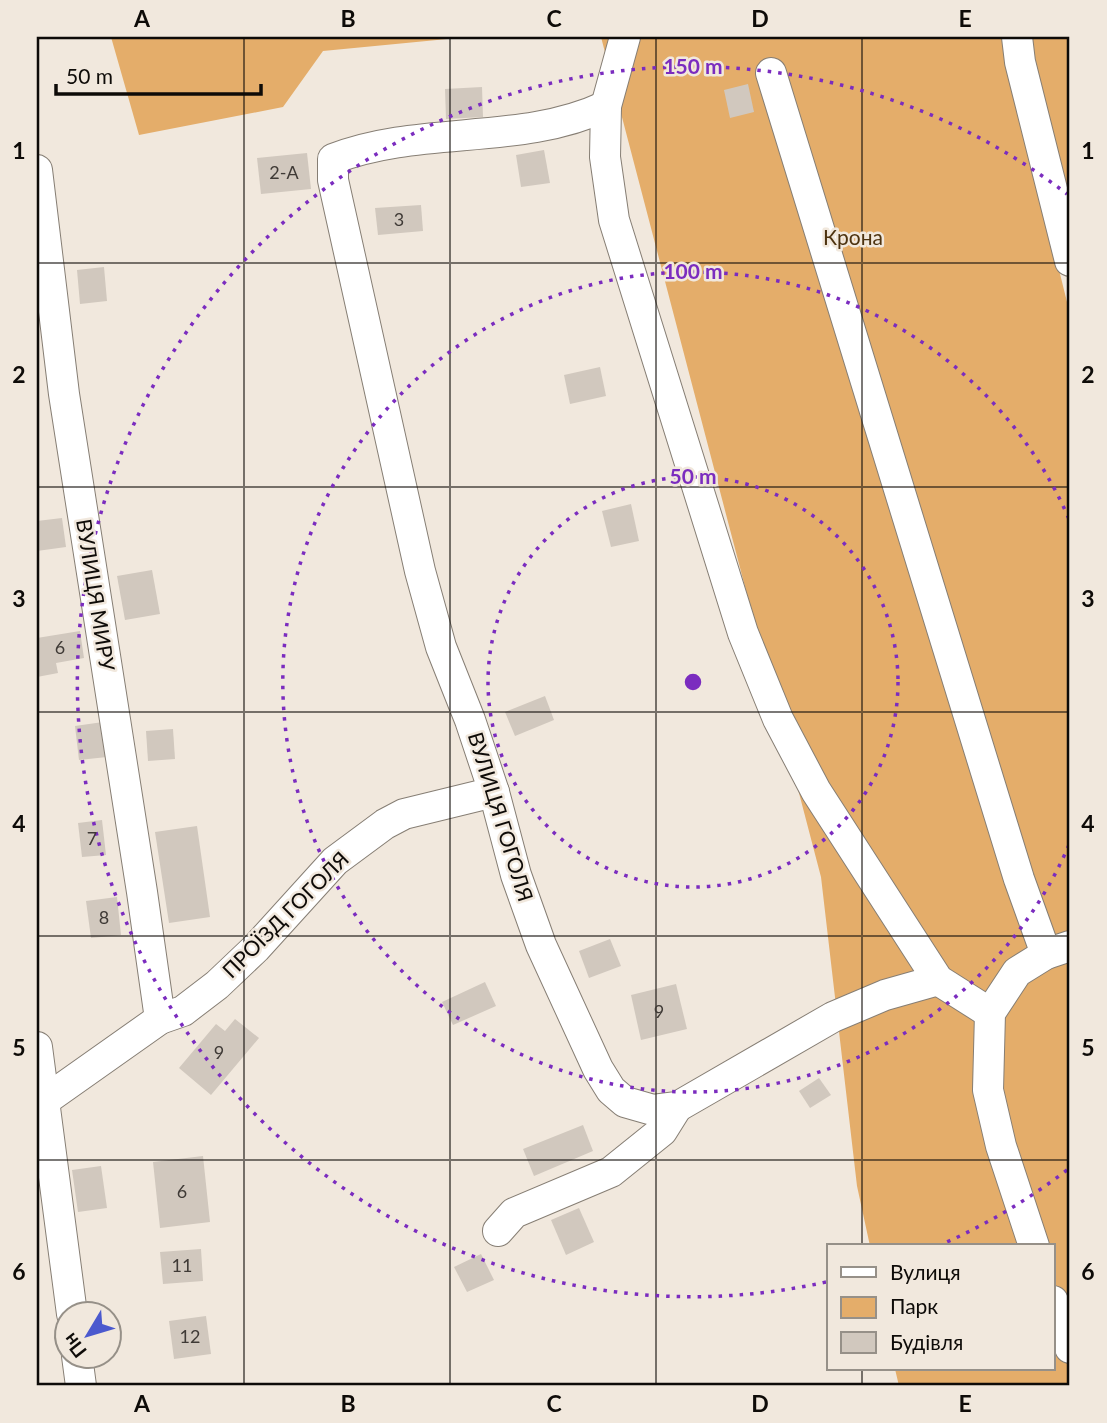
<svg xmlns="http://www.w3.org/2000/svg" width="1107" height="1423" font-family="Lato,sans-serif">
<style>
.green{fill:#e4ad6a}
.building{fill:#d1c8be}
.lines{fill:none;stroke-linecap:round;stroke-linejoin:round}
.minor-casing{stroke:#867e74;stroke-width:32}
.minor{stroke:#fff;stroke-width:30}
.grid{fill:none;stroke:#0e0b08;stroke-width:2;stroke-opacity:0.55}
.ring{fill:none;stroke:#7b2cbf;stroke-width:3.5;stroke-dasharray:3.5 7}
.labels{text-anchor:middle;stroke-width:5;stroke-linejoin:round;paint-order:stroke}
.number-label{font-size:18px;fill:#3f3a36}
.park-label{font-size:21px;fill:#4d3310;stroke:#f1e8dd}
.street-label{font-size:21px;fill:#0e0b08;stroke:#f1e8dd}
.centre{fill:#7b2cbf;stroke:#f1e8dd;stroke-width:3.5}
.ring-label{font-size:21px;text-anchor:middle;font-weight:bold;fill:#7b2cbf;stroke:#f1e8dd;stroke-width:5;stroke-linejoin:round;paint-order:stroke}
.neatline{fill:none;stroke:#0e0b08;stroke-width:2.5}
.grid-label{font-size:23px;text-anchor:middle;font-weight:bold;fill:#0e0b08}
</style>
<rect width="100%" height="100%" fill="#f1e8dd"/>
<g class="green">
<path d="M 111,37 L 468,37 L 323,51 L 283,107 L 139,135 Z"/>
<path d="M 601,37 L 1001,37 L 1070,314 L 1070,1386 L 899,1386 L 895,1369 L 1053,1369 L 1053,1246 L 870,1246 L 857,1186 L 821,877 Z"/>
<path d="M 1030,37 L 1070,37 L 1070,205 Z"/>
</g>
<g class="building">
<path d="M 748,84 L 754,112 L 730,118 L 724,90 Z"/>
<path d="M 482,87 L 483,117 L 446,119 L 445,89 Z"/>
<path d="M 544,150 L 550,183 L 521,187 L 516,155 Z"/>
<path d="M 307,153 L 311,189 L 261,194 L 257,158 Z"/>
<path d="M 421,205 L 423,231 L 378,235 L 375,208 Z"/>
<path d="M 104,267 L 107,301 L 80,304 L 77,270 Z"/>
<path d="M 600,367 L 606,396 L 570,404 L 564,375 Z"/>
<path d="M 631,504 L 639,541 L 611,547 L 602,511 Z"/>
<path d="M 62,518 L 66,547 L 37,551 L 37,521 Z"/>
<path d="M 152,570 L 160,614 L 125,620 L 117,576 Z"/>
<path d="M 80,631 L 84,658 L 56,663 L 58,673 L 37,677 L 37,638 Z"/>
<path d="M 545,696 L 554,720 L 515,736 L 505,712 Z"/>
<path d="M 103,722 L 107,757 L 79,760 L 75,726 Z"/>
<path d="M 173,729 L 175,759 L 148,761 L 146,731 Z"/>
<path d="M 102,820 L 106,855 L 82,857 L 78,823 Z"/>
<path d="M 197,826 L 210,917 L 169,923 L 155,832 Z"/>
<path d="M 117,897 L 121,935 L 91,938 L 86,901 Z"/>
<path d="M 610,939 L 621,966 L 589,978 L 579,951 Z"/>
<path d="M 485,982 L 496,1006 L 453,1025 L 442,1002 Z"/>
<path d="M 676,984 L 687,1029 L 641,1040 L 631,995 Z"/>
<path d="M 235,1019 L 259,1038 L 211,1095 L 179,1068 L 216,1024 L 225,1031 Z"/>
<path d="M 819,1078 L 831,1095 L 810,1108 L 799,1091 Z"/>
<path d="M 583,1125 L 593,1151 L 534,1176 L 523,1149 Z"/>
<path d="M 203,1156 L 210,1222 L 160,1228 L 153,1162 Z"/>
<path d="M 101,1166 L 107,1208 L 78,1212 L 72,1170 Z"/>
<path d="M 579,1208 L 594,1242 L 566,1255 L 551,1220 Z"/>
<path d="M 201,1249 L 203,1281 L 163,1284 L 160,1252 Z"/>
<path d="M 481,1254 L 494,1280 L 467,1292 L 454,1267 Z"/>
<path d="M 206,1316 L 211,1354 L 174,1359 L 169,1321 Z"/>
</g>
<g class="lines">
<defs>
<g id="minor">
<path d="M 625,37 L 606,106 L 605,157 L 614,220 L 743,633 L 778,719 L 816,791 L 938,980 L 990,1013"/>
<path d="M 1017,37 L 1020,62 L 1070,261"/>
<path d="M 771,73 L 1019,879 L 1046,954"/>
<path d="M 606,106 C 521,146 420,125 333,159 L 333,180 L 420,571 L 441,647 L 470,720 L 494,792 L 516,875 L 541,945 L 598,1069 L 611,1090 L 625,1102 L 653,1110 L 677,1107 L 833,1017 L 885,995 L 938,980"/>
<path d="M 37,170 L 64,394 L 142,892 L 160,1019"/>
<path d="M 37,1047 L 72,1314"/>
<path d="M 44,1101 L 160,1019 L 183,1011 L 217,985 L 256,948 L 335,861 L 385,824 L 404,814 L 494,792"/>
<path d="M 498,1231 L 514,1213 L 611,1172 L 662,1131 L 677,1107"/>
<path d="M 1034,1246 L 1001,1146 L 988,1090 L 990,1013 L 1017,972 L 1046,954 L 1070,946"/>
<path d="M 1053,1301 L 1070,1348"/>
<path d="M 77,1356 L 81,1386"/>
</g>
</defs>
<use href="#minor" class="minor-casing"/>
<use href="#minor" class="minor"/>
</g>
<path class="grid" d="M 244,37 L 244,1386M 450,37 L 450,1386M 656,37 L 656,1386M 862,37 L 862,1246M 37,263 L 1070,263M 37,487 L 1070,487M 37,712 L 1070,712M 37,936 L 1070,936M 37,1160 L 1070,1160M 862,1369 L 862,1386"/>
<g class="ring">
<circle cx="693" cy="682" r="205"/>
<path d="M1069 845A410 410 0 1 1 1069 519"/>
<path d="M1067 1170A615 615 0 0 1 938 1246M826 1282A615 615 0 1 1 1067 194"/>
</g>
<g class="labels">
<g class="number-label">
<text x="284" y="179">2-А</text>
<text x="399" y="226">3</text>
<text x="60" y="654">6</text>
<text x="92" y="845">7</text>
<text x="104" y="924">8</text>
<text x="659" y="1018">9</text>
<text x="219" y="1059">9</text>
<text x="182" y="1198">6</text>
<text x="182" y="1272">11</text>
<text x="190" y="1343">12</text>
</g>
<g class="park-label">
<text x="853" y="245">Крона</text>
</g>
<g class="street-label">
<text transform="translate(95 595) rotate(81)" y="7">ВУЛИЦЯ МИРУ</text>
<text transform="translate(500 817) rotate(73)" y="7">ВУЛИЦЯ ГОГОЛЯ</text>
<text transform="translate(286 915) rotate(-45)" y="7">ПРОЇЗД ГОГОЛЯ</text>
</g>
</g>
<circle cx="693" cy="682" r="10" class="centre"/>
<g class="ring-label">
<text x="693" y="74">150 m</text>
<text x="693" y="279">100 m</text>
<text x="693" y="484">50 m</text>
</g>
<rect width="1107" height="1423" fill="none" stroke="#f1e8dd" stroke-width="77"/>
<rect x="827" y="1244" width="228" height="126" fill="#f1e8dd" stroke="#969088" stroke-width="2"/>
<rect x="841" y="1267" width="35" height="10" fill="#ffffff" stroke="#969088" stroke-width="2"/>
<text x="890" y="1280" font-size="21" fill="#0e0b08">Вулиця</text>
<rect x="841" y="1297" width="35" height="21" fill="#e4ad6a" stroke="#969088" stroke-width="2"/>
<text x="890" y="1314" font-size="21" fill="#0e0b08">Парк</text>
<rect x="841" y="1332" width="35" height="21" fill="#d1c8be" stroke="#969088" stroke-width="2"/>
<text x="890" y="1350" font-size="21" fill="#0e0b08">Будівля</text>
<g transform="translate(88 1335) rotate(232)"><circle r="33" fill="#f1e8dd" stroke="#969088" stroke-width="2"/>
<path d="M0-5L12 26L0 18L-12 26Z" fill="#4b59ce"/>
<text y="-10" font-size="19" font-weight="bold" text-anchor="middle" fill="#0e0b08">Пн</text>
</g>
<path d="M56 84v10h205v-10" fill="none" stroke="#0e0b08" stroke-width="3.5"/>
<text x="66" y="84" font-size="21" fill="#0e0b08" stroke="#f1e8dd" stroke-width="5" paint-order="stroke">50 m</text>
<rect x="38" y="38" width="1030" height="1346" class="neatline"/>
<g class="grid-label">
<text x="142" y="27">A</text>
<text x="348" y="27">B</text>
<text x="554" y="27">C</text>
<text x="760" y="27">D</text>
<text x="965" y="27">E</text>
<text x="19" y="159">1</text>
<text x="1088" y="159">1</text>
<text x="19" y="383">2</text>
<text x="1088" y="383">2</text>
<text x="19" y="607">3</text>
<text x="1088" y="607">3</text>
<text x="19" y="832">4</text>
<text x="1088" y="832">4</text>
<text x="19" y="1056">5</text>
<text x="1088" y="1056">5</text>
<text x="19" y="1280">6</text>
<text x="1088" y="1280">6</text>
<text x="142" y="1412">A</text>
<text x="348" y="1412">B</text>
<text x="554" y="1412">C</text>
<text x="760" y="1412">D</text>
<text x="965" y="1412">E</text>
</g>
</svg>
